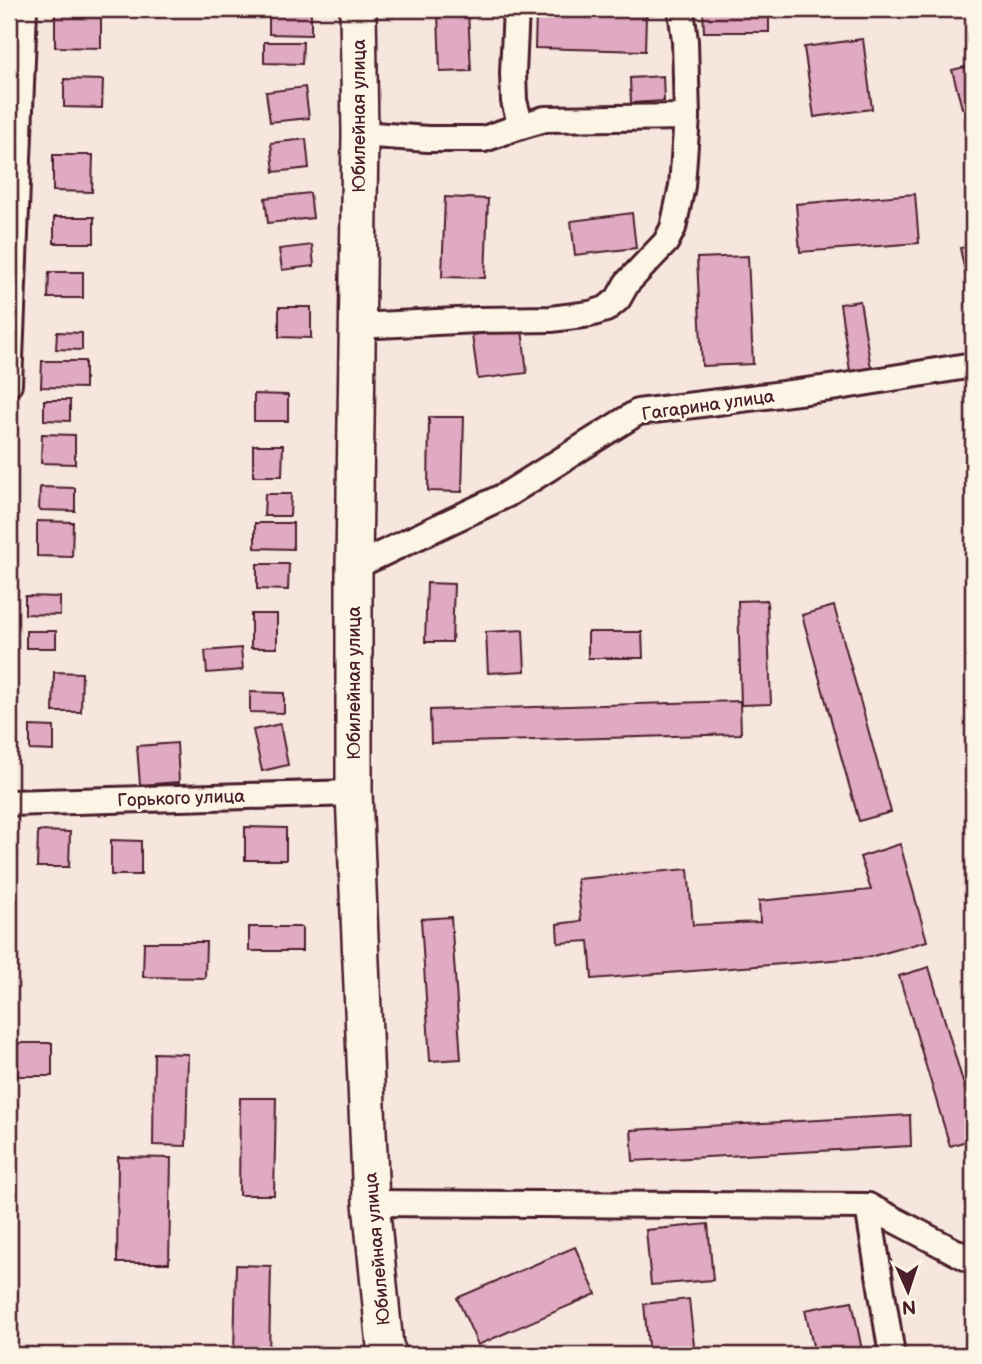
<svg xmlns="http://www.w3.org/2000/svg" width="982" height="1364" font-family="'Balsamiq Sans',sans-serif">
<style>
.building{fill:#e0aac2;stroke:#4a1f2b;stroke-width:2}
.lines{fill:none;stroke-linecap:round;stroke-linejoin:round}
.street-casing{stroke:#4a1f2b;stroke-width:30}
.secondary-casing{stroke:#4a1f2b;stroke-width:40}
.street{stroke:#fcf5e5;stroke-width:24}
.secondary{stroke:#fcf5e5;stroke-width:35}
.labels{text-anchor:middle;stroke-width:6;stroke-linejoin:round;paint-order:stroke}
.street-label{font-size:18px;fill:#4a1f2b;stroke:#fcf5e5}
</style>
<rect width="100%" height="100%" fill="#f6e6de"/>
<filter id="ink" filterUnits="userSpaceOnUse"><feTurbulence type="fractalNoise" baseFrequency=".0143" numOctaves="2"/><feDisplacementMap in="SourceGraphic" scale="14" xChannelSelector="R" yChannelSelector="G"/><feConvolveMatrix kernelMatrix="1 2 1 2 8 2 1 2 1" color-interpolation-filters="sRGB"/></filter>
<g filter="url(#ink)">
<g class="building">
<path d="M 703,9 L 769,9 L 769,32 L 704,32 Z"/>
<path d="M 468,11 L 471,71 L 440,72 L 438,13 Z"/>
<path d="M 55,12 L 101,13 L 101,48 L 55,47 Z"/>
<path d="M 269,12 L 311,13 L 311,35 L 269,34 Z"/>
<path d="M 536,12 L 646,15 L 645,51 L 535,48 Z"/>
<path d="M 863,39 L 872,109 L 814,117 L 804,47 Z"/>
<path d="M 264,42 L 303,42 L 302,64 L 264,63 Z"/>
<path d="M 973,65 L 973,105 L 962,108 L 952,70 Z"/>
<path d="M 663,76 L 664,101 L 631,103 L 630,78 Z"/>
<path d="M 64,79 L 103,80 L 102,108 L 64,107 Z"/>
<path d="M 305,87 L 309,118 L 270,122 L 266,92 Z"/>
<path d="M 306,139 L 309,168 L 274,172 L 271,143 Z"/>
<path d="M 53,155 L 93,155 L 92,192 L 53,191 Z"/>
<path d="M 310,193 L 313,218 L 268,223 L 265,198 Z"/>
<path d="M 915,194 L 919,243 L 800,252 L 796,204 Z"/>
<path d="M 445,197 L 488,199 L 485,278 L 442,277 Z"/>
<path d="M 632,213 L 636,248 L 575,255 L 571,221 Z"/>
<rect x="54" y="217" width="40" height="26"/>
<path d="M 312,245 L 314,266 L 282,270 L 279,249 Z"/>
<path d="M 973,246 L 973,279 L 967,281 L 960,248 Z"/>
<path d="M 748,256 L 753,364 L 702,366 L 697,258 Z"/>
<path d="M 49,272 L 83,272 L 83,298 L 48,298 Z"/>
<path d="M 860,301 L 871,368 L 850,371 L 840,304 Z"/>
<path d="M 279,307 L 311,307 L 311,338 L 279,337 Z"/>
<path d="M 522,329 L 527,373 L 478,379 L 472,335 Z"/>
<path d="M 57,332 L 82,333 L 82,350 L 56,349 Z"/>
<path d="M 42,361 L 85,361 L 85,388 L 41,387 Z"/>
<path d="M 254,394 L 288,395 L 288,421 L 254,421 Z"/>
<path d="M 44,400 L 70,400 L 70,421 L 44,420 Z"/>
<path d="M 429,417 L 464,417 L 462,492 L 428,491 Z"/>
<path d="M 42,434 L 75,435 L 75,464 L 41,463 Z"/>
<path d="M 253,445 L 283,445 L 282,476 L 253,476 Z"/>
<path d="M 40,487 L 75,488 L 75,511 L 39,510 Z"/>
<path d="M 265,494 L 291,494 L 290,516 L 264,516 Z"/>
<path d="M 37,521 L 73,522 L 72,557 L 37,556 Z"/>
<path d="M 255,523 L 293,523 L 293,549 L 255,548 Z"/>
<path d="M 257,564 L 289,564 L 288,590 L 257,589 Z"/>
<path d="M 427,583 L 454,584 L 452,642 L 425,642 Z"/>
<path d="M 25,596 L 60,597 L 60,615 L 25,614 Z"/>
<path d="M 767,600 L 771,704 L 741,705 L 738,601 Z"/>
<path d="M 834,606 L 891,812 L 859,821 L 802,615 Z"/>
<rect x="251" y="614" width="26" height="34"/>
<path d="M 523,630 L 525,671 L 488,673 L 486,632 Z"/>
<rect x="26" y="631" width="30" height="17"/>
<path d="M 588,632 L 642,632 L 643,658 L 588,658 Z"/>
<path d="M 241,648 L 243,670 L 207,673 L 205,651 Z"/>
<path d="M 54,672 L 82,673 L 81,712 L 53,712 Z"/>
<path d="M 250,692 L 284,693 L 284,713 L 250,712 Z"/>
<path d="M 740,701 L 741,734 L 431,743 L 430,710 Z"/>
<path d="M 280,724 L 288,765 L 262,771 L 253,730 Z"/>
<path d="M 30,726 L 54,727 L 54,751 L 30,750 Z"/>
<path d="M 177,743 L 179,782 L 140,785 L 137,746 Z"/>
<path d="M 245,827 L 286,828 L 286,860 L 245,860 Z"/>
<path d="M 38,831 L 70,832 L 69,867 L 37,867 Z"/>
<path d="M 111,840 L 141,841 L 141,875 L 111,875 Z"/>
<path d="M 900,844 L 927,941 L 870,957 L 592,979 L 589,941 L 558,943 L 557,924 L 581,921 L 577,879 L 688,869 L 693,925 L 760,922 L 759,901 L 871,890 L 860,857 Z"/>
<path d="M 451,917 L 461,1059 L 430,1061 L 421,919 Z"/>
<rect x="249" y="927" width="53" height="24"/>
<path d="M 144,942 L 206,942 L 205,978 L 143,977 Z"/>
<path d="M 929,967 L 973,1116 L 973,1139 L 950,1146 L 899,976 Z"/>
<path d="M 18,1043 L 52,1043 L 52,1076 L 17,1076 Z"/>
<path d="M 154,1053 L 188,1054 L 186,1146 L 153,1145 Z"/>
<path d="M 240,1098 L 276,1098 L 274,1195 L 239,1195 Z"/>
<path d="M 910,1115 L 911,1146 L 633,1161 L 631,1130 Z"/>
<path d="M 118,1157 L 171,1158 L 169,1263 L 117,1263 Z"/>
<path d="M 708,1224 L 713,1280 L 651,1285 L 646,1230 Z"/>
<path d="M 575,1247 L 596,1294 L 478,1345 L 457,1298 Z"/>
<path d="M 236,1265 L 271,1266 L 269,1355 L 234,1355 Z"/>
<path d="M 689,1299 L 695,1355 L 649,1355 L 644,1304 Z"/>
<path d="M 852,1301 L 863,1355 L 815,1355 L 805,1310 Z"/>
</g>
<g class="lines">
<defs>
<g id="street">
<path d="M 516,9 L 513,73 L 514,101 L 521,126"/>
<path d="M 360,134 L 428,139 L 484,139 L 521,126 L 545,119 L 687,117"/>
<path d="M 357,326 L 477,320 L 551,319 L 590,314 L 606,309 L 618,299 L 627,283 L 666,242 L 673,228 L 682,186 L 687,117 L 685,41 L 681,9"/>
<path d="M 9,384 L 24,9"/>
<path d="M 354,567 L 506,495 L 638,412 L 838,387 L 973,365"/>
<path d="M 9,803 L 354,793"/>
<path d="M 371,1203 L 868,1206 L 973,1261"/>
<path d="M 868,1206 L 892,1355"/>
</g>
<path id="secondary" d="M 358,9 L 360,134 L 354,567 L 354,793 L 371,1203 L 385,1346 L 389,1355"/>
</defs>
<use href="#street" class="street-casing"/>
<use href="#secondary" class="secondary-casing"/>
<use href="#street" class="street"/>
<use href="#secondary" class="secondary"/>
</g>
</g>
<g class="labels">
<g class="street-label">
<text transform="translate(359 116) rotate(-90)" y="6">Юбилейная улица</text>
<text transform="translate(708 405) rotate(-8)" y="6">Гагарина улица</text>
<text transform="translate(354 683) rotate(-90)" y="6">Юбилейная улица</text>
<text transform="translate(181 798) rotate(-2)" y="6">Горького улица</text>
<text transform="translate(377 1249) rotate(-95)" y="6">Юбилейная улица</text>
</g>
</g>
<rect width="982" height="1364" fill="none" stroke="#fcf5e5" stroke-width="35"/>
<rect x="18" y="18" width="947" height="1329" fill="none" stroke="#4a1f2b" stroke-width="2.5" filter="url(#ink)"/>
<g transform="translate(908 1291) rotate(177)" stroke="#fcf5e5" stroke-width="5" paint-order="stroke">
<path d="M0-5L12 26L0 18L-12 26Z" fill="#4a1f2b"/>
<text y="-10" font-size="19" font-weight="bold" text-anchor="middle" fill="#4a1f2b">N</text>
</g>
</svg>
